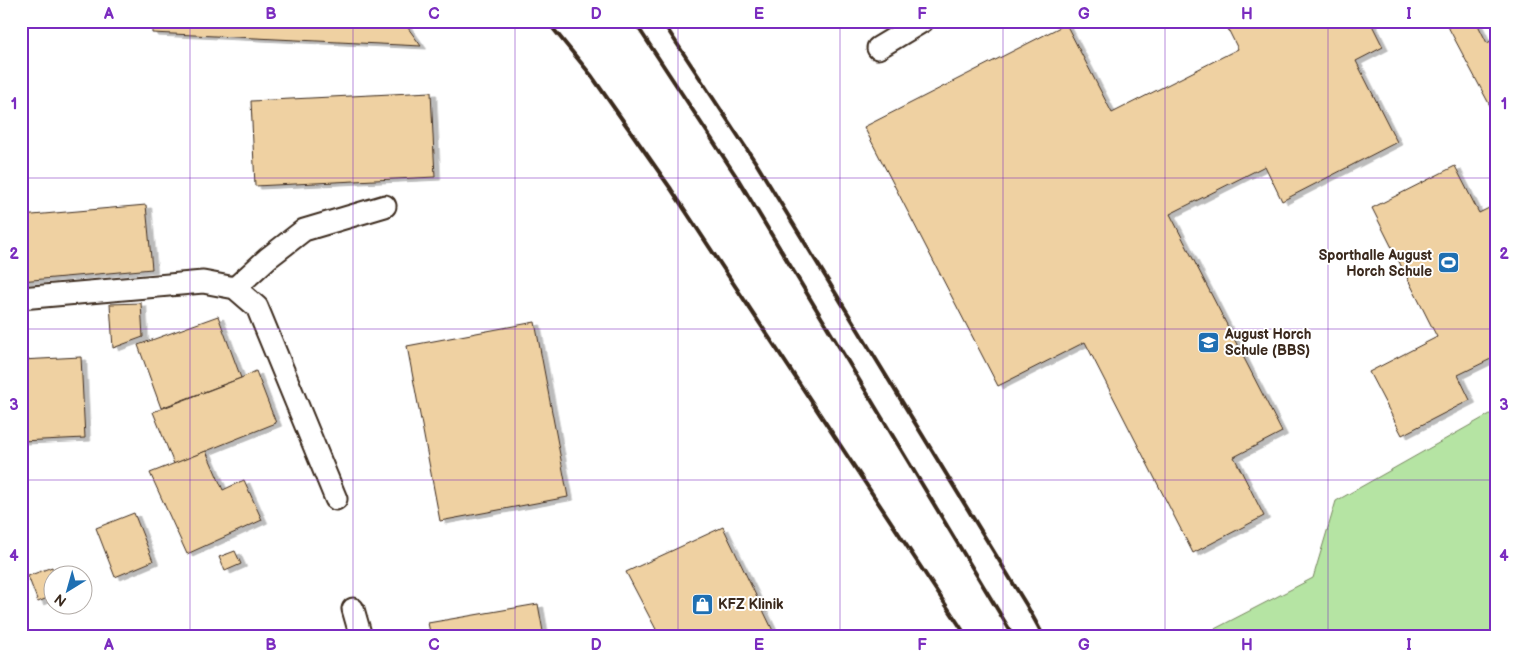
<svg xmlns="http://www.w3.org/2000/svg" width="1518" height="658" font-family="'Balsamiq Sans',sans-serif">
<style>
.green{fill:#b5e4a3;stroke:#788760}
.building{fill:#efd1a2;stroke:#3b2a1e;filter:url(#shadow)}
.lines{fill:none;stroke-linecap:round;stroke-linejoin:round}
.lane-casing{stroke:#3b2a1e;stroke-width:25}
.lane{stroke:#fff;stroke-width:21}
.rail{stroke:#3b2a1e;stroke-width:4}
.grid{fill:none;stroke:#7b2cbf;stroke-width:1;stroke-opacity:0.55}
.labels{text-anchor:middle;stroke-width:4;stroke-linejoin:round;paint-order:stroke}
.poi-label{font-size:14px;font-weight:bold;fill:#3b2a1e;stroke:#fff;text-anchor:start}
.neatline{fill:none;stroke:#7b2cbf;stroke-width:2}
.grid-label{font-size:16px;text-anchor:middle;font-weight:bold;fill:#7b2cbf}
</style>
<defs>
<filter id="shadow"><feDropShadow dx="5.5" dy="3" stdDeviation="0" flood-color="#0004"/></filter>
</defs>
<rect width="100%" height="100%" fill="#fff"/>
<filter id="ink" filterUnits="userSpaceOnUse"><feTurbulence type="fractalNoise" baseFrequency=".02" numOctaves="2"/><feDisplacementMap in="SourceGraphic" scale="10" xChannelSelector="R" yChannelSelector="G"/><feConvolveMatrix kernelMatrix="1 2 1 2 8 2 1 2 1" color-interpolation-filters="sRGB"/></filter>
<g filter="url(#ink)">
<path class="green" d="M 1497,410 L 1497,637 L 1204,637 L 1203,635 L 1313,578 L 1336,501 Z"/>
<g class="building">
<path d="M 152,21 L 403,21 L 421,46 L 152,33 Z"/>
<path d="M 1224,21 L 1370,21 L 1383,47 L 1356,61 L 1397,142 L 1282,201 L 1265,166 L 1170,214 L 1282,432 L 1234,457 L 1264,516 L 1193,553 L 1085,342 L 998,386 L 864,127 L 1066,24 L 1112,113 L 1238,49 Z"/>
<path d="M 1445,21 L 1476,21 L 1487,43 L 1497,38 L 1497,114 L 1495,115 Z"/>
<path d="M 431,92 L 435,177 L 255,186 L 251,101 Z"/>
<path d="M 1455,166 L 1479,213 L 1497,204 L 1497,356 L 1458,375 L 1470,400 L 1402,435 L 1369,372 L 1437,337 L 1372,208 Z"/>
<path d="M 146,205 L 152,269 L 21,281 L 21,216 Z"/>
<path d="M 141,303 L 143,337 L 113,348 L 110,304 Z"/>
<path d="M 218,316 L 241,378 L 161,408 L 138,345 Z"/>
<path d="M 535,322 L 568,497 L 440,521 L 407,346 Z"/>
<path d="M 81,357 L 85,438 L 21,441 L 21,360 Z"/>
<path d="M 256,371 L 276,423 L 174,464 L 153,412 L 241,378 Z"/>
<path d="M 206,451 L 223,490 L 244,480 L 262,520 L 187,554 L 150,473 Z"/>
<path d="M 134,513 L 153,561 L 115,577 L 96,528 Z"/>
<path d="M 723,527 L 776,637 L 660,637 L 626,572 Z"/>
<path d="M 235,551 L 241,564 L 225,571 L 219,557 Z"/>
<path d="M 52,567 L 55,576 L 52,576 L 52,596 L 38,602 L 28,576 Z"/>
<path d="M 538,604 L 544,637 L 415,637 L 414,634 L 430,632 L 428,623 Z"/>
</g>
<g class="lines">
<defs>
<g id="lane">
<path d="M 878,48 L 923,21"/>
<path d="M 235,288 L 268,258 L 304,230 L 385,206"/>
<path d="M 21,298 L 203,282 L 235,288 L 257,307 L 336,499"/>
<path d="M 353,609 L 361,637"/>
</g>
</defs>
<use href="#lane" class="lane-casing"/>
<use href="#lane" class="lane"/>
<g class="rail">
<path d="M 547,21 L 591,75 L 671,189 L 967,637"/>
<path d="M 634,21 L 738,179 L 1014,637"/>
<path d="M 662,21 L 756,163 L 1027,606 L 1044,637"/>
</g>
</g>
</g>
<path class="grid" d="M 190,21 L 190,637M 353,21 L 353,637M 515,21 L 515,637M 678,21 L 678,637M 840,21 L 840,637M 1003,21 L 1003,637M 1165,21 L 1165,637M 1328,21 L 1328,637M 21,178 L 1497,178M 21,329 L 1497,329M 21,480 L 1497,480"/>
<defs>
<symbol id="stadium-square" viewBox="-11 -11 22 22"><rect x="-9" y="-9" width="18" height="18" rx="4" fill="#1f6fb2" stroke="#fff"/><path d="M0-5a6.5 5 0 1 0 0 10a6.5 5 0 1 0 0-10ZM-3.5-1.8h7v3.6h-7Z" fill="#fff"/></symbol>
<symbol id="school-square" viewBox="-11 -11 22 22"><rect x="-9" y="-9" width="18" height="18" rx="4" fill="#1f6fb2" stroke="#fff"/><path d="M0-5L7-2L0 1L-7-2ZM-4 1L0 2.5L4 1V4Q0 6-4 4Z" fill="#fff"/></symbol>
<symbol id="shop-square" viewBox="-11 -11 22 22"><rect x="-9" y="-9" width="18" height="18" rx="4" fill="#1f6fb2" stroke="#fff"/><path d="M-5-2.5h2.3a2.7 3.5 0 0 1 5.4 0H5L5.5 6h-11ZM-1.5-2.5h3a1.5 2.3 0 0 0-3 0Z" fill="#fff"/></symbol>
</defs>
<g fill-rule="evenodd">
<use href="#stadium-square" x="1436" y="250" width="25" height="25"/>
<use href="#school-square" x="1196" y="330" width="25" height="25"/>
<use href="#shop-square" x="690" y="592" width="25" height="25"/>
</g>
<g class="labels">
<g class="poi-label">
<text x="1432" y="260" text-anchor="end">Sporthalle August<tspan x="1432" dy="16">Horch Schule</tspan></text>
<text x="1225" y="339">August Horch<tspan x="1225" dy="16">Schule (BBS)</tspan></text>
<text x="718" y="609">KFZ Klinik</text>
</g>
</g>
<rect width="1518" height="658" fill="none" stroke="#fff" stroke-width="55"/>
<g transform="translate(68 590) rotate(217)"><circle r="24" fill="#ffffff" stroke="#b1aaa5"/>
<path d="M0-4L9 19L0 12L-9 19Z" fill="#1f6fb2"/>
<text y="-8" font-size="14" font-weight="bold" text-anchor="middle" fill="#3b2a1e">N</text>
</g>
<rect x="28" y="28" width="1462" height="602" class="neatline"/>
<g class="grid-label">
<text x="109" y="19">A</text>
<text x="271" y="19">B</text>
<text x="434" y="19">C</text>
<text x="596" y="19">D</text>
<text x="759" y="19">E</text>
<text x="922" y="19">F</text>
<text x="1084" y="19">G</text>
<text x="1247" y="19">H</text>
<text x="1409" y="19">I</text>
<text x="14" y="109">1</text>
<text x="1504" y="109">1</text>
<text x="14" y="259">2</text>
<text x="1504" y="259">2</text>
<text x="14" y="410">3</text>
<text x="1504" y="410">3</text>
<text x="14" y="561">4</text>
<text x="1504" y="561">4</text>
<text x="109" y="650">A</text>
<text x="271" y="650">B</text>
<text x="434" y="650">C</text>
<text x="596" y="650">D</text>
<text x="759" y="650">E</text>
<text x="922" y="650">F</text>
<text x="1084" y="650">G</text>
<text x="1247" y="650">H</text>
<text x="1409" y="650">I</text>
</g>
</svg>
